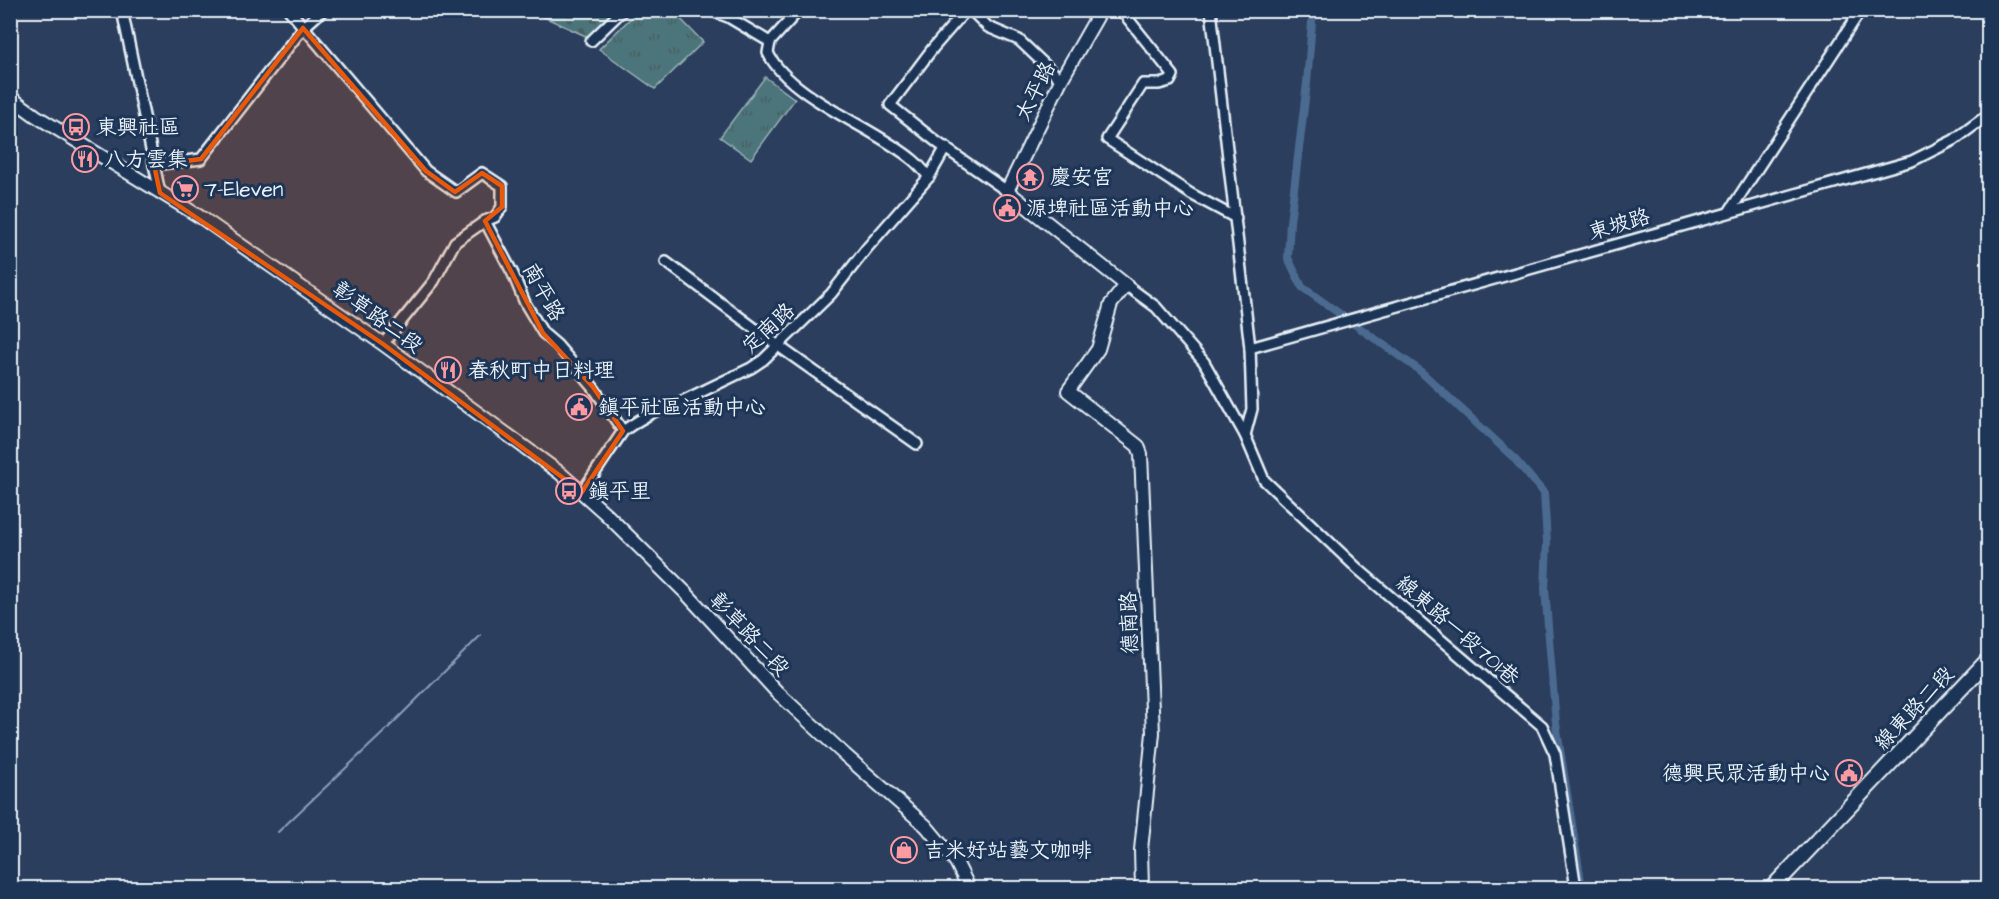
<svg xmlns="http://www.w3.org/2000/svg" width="1999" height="899" font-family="'Architects Daughter','LXGW WenKai TC',sans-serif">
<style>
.grass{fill:url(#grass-tufts);stroke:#9ab3b9;stroke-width:1.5}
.cemetery{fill:url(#cemetery-stones);stroke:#9ab3b9;stroke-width:1.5}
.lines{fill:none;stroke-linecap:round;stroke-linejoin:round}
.stream{stroke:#8aa1ba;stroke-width:2}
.canal{stroke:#4b6b90;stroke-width:8}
.minor-casing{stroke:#e8f1f8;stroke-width:14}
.tertiary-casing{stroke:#e8f1f8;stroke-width:16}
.secondary-casing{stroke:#e8f1f8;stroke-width:18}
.minor{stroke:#1d3557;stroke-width:9}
.tertiary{stroke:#1d3557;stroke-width:12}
.secondary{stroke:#1d3557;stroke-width:14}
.marked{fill:#e8590c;fill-opacity:0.2;stroke:#e8590c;stroke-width:4.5;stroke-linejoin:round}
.labels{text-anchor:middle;stroke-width:6;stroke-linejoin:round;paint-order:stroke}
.street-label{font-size:21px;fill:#e8f1f8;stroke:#1d3557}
.poi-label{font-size:21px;fill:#e8f1f8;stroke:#1d3557;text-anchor:start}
</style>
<defs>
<pattern id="grass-tufts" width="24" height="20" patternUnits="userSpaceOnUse" patternTransform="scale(1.5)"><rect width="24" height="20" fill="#4c757a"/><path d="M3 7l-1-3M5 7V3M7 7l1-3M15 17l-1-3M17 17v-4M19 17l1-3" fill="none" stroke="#495e62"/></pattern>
<pattern id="cemetery-stones" width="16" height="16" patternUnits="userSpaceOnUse" patternTransform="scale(1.5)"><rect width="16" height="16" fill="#4c757a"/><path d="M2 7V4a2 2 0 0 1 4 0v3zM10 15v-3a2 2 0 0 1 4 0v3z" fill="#495e62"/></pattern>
</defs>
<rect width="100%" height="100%" fill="#2c3e5d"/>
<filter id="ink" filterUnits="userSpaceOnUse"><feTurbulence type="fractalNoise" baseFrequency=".0167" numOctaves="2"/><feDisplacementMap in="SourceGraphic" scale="12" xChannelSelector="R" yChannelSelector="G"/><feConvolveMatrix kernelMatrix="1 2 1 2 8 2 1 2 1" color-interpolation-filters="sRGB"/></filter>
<g filter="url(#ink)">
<g class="grass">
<path d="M 639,10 L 673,11 L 703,42 L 655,89 L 599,49 Z"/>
<path d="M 765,77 L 795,99 L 751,159 L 720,137 Z"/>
</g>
<path class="cemetery" d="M 531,11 L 618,11 L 588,37 Z"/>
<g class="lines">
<g class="stream">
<path d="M 278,832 L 383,733 L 481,635"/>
<path d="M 12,882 L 17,888"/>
<path d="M 317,888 L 320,888"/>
</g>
<path class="canal" d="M 1313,10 L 1307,83 L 1290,222 L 1288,258 L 1302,287 L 1419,370 L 1512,456 L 1544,493 L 1547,542 L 1545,589 L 1556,724 L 1582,888"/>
<defs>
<g id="minor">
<path d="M 122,10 L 160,193"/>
<path d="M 289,10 L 426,171 L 456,192 L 482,173 L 502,186 L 502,207 L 495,217 L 485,221 L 455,242 L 434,281 L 383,344"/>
<path d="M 709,10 L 728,17 L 770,42"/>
<path d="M 799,10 L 770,42 L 768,53 C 790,98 874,127 913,160 C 919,165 924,171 929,177"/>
<path d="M 966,10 L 933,48 L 890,105 L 938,143 L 1007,191"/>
<path d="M 971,10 L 988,27 L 1019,40 L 1061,80"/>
<path d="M 1121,10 L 1173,75 L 1170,81 L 1159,84 L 1143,84 L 1107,139 L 1191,194 L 1236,218"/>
<path d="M 1211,10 L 1250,348 L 1252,409 L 1245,435"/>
<path d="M 591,41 L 623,10"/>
<path d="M 154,165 L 201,159 L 303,28 L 323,10"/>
<path d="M 1729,212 L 1861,10"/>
<path d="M 485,221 L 513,274 L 525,303 L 543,333 L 557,345 L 593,387 L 623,431"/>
<path d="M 666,262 L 777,345 L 917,444"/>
<path d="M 1126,285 L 1156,307 L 1204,362 L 1245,435 L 1264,480 L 1358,569 L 1542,726 L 1555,754 L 1576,888"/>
<path d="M 1250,348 L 1912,161 L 1954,140 L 1988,115"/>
<path d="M 582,492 L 623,431 C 640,419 660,407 680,402 L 751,368 L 763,360 L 831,294 L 867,248 L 929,177 L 946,147"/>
</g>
<g id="tertiary">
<path d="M 1101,10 L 1061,80 L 1007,191 L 1126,285 L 1111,304 L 1098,349 L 1068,391 L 1138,446 L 1141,454 L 1153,733 L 1141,850 L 1142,888"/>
<path d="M 10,97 L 36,116 L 202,218 L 383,344 L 560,473 L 606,514 L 686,593 L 777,692 L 845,755 L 926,826 L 956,862 L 969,888"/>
</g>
<path id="secondary" d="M 1772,888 L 1988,660"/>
</defs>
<use href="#minor" class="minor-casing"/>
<use href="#tertiary" class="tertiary-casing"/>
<use href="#secondary" class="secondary-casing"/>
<use href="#minor" class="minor"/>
<use href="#tertiary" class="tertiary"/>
<use href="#secondary" class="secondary"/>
</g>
</g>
<path class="marked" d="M 303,28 L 426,171 L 455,192 L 482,173 L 502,186 L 502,207 L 485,221 L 543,333 L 593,387 L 623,431 L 582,492 L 383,344 L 160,193 L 154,165 L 201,159 Z"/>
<defs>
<symbol id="bus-ring" viewBox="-11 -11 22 22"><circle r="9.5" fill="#1d3557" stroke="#ff9aa2" stroke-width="1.5"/><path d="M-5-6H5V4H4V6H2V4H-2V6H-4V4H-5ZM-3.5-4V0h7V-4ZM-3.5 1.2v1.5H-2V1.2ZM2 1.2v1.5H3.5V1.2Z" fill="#ff9aa2"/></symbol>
<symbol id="restaurant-ring" viewBox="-11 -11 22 22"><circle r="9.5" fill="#1d3557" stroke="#ff9aa2" stroke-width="1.5"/><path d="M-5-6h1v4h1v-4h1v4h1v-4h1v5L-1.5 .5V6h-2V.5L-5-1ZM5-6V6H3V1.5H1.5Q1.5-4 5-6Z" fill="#ff9aa2"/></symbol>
<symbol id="temple-ring" viewBox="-11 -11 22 22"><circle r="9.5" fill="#1d3557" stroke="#ff9aa2" stroke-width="1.5"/><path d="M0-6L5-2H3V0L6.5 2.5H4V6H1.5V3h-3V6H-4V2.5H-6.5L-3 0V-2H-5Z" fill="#ff9aa2"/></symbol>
<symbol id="supermarket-ring" viewBox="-11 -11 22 22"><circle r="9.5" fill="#1d3557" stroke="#ff9aa2" stroke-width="1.5"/><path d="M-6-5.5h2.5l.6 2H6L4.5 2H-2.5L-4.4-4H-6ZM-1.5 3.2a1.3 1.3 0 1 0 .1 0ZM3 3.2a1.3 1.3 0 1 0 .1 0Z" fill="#ff9aa2"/></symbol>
<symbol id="civic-ring" viewBox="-11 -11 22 22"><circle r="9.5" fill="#1d3557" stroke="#ff9aa2" stroke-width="1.5"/><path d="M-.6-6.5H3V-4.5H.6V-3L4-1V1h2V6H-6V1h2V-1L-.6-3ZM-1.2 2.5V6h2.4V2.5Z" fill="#ff9aa2"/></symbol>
<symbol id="shop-ring" viewBox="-11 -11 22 22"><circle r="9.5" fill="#1d3557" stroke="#ff9aa2" stroke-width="1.5"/><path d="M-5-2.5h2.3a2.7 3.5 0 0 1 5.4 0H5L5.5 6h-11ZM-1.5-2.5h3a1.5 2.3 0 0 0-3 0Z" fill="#ff9aa2"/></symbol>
</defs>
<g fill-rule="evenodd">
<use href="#bus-ring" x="61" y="112" width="30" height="30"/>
<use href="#restaurant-ring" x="70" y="144" width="30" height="30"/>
<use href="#temple-ring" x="1015" y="162" width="30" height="30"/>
<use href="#supermarket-ring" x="170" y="174" width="30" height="30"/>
<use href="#civic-ring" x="992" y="193" width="30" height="30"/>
<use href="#restaurant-ring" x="433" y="355" width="30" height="30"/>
<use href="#civic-ring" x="564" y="392" width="30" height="30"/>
<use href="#bus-ring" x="554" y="476" width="30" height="30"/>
<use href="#civic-ring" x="1834" y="758" width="30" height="30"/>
<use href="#shop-ring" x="889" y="835" width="30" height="30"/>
</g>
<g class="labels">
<g class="street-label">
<text transform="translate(1035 91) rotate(-63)" y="7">太平路</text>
<text transform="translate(1619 224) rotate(-16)" y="7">東坡路</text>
<text transform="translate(544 292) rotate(61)" y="7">南平路</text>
<text transform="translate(378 317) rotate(36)" y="7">彰草路二段</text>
<text transform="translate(768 328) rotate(-43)" y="7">定南路</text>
<text transform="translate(1129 623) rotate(-92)" y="7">德南路</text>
<text transform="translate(1458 630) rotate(41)" y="7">線東路一段701巷</text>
<text transform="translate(750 634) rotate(47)" y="7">彰草路二段</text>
<text transform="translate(1914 708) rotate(-47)" y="7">線東路二段</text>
</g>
<g class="poi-label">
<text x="96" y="134">東興社區</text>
<text x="104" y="166">八方雲集</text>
<text x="1050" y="184">慶安宮</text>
<text x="204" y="196">7-Eleven</text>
<text x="1026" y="215">源埤社區活動中心</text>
<text x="468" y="377">春秋町中日料理</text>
<text x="598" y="414">鎮平社區活動中心</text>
<text x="588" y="498">鎮平里</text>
<text x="1830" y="780" text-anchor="end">德興民眾活動中心</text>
<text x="924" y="857">吉米好站藝文咖啡</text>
</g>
</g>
<rect width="1999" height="899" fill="none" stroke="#1d3557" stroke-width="36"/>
<rect x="18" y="18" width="1963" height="863" fill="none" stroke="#e8f1f8" stroke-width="2" filter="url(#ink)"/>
</svg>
